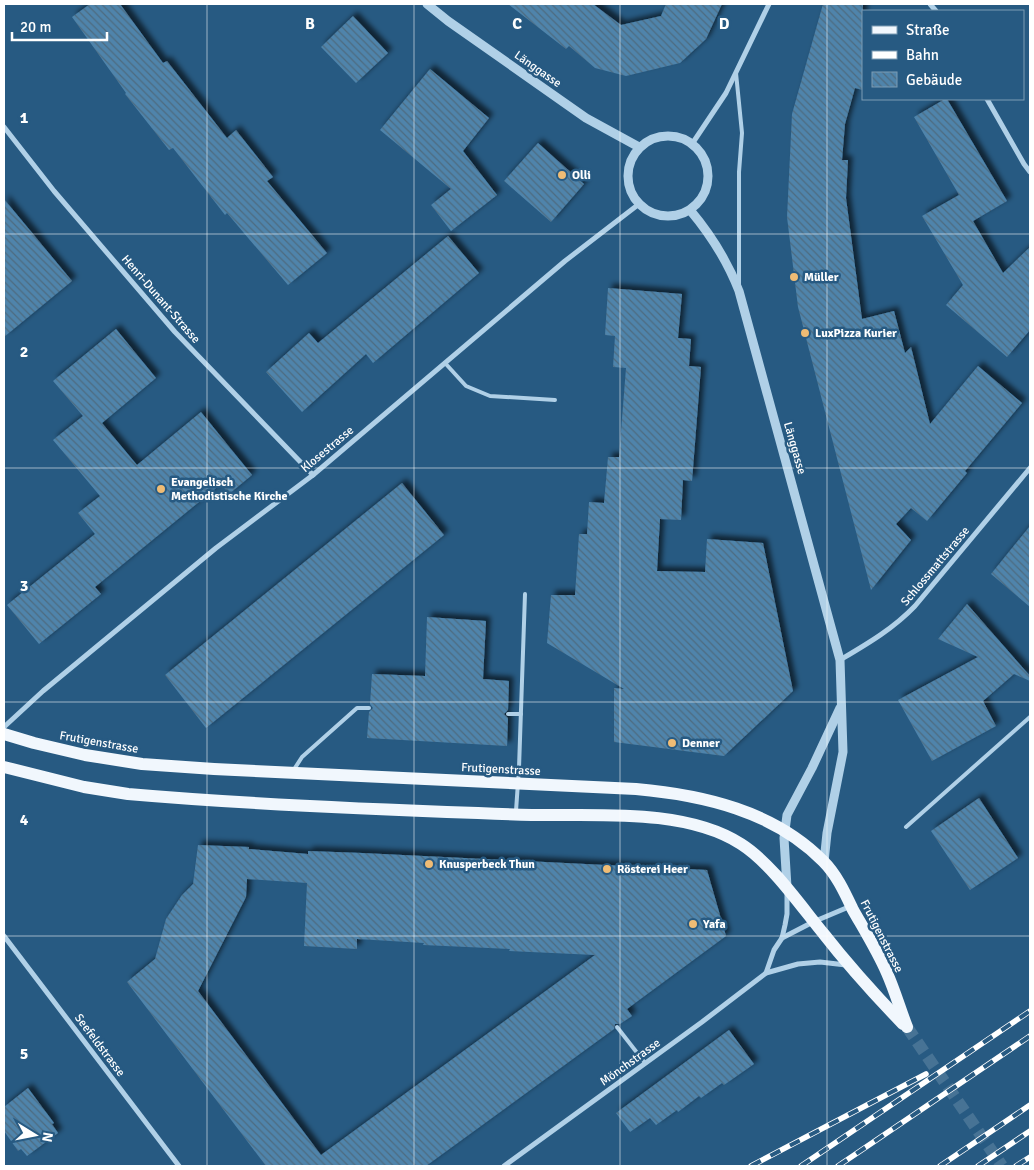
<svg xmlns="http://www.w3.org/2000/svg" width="1034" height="1170" font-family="Signika,sans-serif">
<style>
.building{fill:url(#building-back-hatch);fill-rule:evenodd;filter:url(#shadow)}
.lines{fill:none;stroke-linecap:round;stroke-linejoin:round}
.primary-tunnel{stroke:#477395;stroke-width:12;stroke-dasharray:12 6;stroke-linecap:butt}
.service{stroke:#b0d0e7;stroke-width:4}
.minor{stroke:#b0d0e7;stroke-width:5}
.tertiary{stroke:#b0d0e7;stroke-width:9}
.primary{stroke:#f1f7fd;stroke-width:12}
.rail-casing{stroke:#fff;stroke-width:5.5}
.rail{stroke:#275a82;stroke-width:4;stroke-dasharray:11;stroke-linecap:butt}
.grid{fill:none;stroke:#fff;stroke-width:1;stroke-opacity:0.55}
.poi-dot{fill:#efbc75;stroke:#275a82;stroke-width:2}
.labels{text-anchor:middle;stroke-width:5;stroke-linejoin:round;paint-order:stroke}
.street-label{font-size:12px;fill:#fff;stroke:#275a82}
.poi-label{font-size:12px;font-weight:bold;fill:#fff;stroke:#275a82;text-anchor:start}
.grid-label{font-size:16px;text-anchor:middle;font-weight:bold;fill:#fff;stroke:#275a82;stroke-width:5;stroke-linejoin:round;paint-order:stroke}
</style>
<defs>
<pattern id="building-back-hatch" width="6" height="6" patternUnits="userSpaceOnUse" patternTransform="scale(1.25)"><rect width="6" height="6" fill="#4f84ab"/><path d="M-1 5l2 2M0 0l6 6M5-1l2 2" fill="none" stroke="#4e6b80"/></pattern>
<filter id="shadow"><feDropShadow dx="4.5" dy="-4.5" stdDeviation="2.5" flood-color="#0009"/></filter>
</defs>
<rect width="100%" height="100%" fill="#275a82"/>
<g class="building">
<path d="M 90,4 L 120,4 L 163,63 L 167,61 L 227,138 L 236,130 L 273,177 L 267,181 L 327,253 L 288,285 L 227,213 L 225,215 L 173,148 L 169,150 L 125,94 L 126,93 L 72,17 Z"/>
<path d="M 508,4 L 593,4 L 621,25 L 661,16 L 666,4 L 722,4 L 706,39 L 680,63 L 626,76 L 595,68 L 569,46 L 566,49 Z"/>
<path d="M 823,4 L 863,4 L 863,90 L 855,88 L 845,124 L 842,160 L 848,160 L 846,198 L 862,319 L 894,311 L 905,353 L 911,347 L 930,424 L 978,366 L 1022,403 L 965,471 L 967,473 L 927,521 L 911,508 L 896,524 L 911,540 L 871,590 L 798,307 L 787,217 L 792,114 Z"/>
<path d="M 353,16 L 388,53 L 356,83 L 321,47 Z"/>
<path d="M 430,69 L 489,118 L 463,151 L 497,195 L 451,231 L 431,205 L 451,189 L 380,130 Z"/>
<path d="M 945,99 L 947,99 L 1007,201 L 973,221 L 1003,273 L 1030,247 L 1030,330 L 1007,357 L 946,305 L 963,285 L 922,216 L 959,195 L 914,117 Z"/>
<path d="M 538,143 L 584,184 L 551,222 L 504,181 Z"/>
<path d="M 4,199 L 72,281 L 4,337 Z"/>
<path d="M 448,236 L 479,273 L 373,363 L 366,354 L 302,412 L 266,372 L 309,333 L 318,343 Z"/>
<path d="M 608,288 L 682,294 L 678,338 L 691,339 L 689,366 L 701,367 L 692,481 L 683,480 L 681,520 L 660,519 L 657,571 L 705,572 L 707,539 L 763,543 L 793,691 L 724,756 L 614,742 L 614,688 L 624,689 L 547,643 L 551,595 L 575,595 L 579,534 L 587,534 L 589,502 L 604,503 L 608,457 L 619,457 L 626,368 L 613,367 L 615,336 L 605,335 Z"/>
<path d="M 116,329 L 156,378 L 102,423 L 137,465 L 201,412 L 252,475 L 229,494 L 221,484 L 95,587 L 101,594 L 39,644 L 7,605 L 95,534 L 78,513 L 100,496 L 53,440 L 83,416 L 53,381 Z"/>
<path d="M 402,483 L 444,535 L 206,728 L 165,675 Z"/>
<path d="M 1030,526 L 1030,607 L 991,574 Z"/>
<path d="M 967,604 L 1030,676 L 1030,681 L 1014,674 L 983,701 L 996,726 L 932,761 L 898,700 L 978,657 L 938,639 Z"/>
<path d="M 427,617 L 486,621 L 483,679 L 509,681 L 508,710 L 504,714 L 508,718 L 507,746 L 367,738 L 369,712 L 373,708 L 370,704 L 372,674 L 425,676 Z"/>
<path d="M 979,798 L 1018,858 L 970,890 L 931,831 Z"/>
<path d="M 198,845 L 249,847 L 249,849 L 308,854 L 308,851 L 362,853 L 707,870 L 726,936 L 627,1009 L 632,1016 L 620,1024 L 615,1024 L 614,1029 L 426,1166 L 266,1166 L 127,982 L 155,959 L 166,919 L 182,895 L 193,884 ZM 247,879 L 307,883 L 304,946 L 357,949 L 357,939 L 424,943 L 423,945 L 510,949 L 509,951 L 595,955 L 321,1155 L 198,991 L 246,897 Z"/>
<path d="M 729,1030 L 754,1064 L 724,1085 L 722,1083 L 701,1098 L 699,1096 L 678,1112 L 677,1110 L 656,1125 L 650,1118 L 630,1132 L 616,1113 Z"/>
<path d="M 28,1088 L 54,1123 L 52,1124 L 58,1133 L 27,1156 L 21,1149 L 18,1151 L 4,1131 L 4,1107 Z"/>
</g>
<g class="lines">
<path class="primary-tunnel" d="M 907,1027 L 1002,1166"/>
<g class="service">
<path d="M 736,73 L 742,133 L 739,172 L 739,284"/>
<path d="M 445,363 L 466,386 L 490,396 L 555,400"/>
<path d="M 508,714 L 521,714"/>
<path d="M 293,771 L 302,757 L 357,708 L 369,708"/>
<path d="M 516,811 L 519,768 L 525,594"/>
<path d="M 906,827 L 1030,717"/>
<path d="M 617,1027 L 645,1063"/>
</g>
<g class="minor">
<path d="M 930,4 L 936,11"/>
<path d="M 987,99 L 1024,164 L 1030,172"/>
<path d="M 4,127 L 54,191 L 175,332 L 313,475"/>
<path d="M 692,144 L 726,93 L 769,4"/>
<path d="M 840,660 C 867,644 893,629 915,606 L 1030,468"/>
<path d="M 4,727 L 43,691 L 216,548 L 313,475 L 565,261 L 639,204"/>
<path d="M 4,936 L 179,1166"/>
<path d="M 782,938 L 813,922 L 851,906"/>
<path d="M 766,973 L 774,950 L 782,938 L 785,925 L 787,914 L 787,893"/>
<path d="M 504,1166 L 702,1022 L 766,973 L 798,964 L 820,962 L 846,965"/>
</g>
<g class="tertiary">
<path d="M 427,4 L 448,21 L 586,118 L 639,147"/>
<circle cx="668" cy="176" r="40"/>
<path d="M 690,210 C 711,235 727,260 739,291 L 840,660 L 843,752 L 827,833 L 824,862"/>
<path d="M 787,887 L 784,838 L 787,815 L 812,768 L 840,708"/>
</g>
<g class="primary">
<path d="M 4,734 L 34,743 L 85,755 L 142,764 L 214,769 L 636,789 C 703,795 774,811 823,861 C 837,875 845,893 853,910 C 865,931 878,952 887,973 C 895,991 900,1009 907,1027"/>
<path d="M 4,767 L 84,787 L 128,794 C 243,804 361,809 478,813 C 502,814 527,815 551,815 C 610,815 690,811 741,844 C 771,863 800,905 823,933 C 848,965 875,995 903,1024"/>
</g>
<defs>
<g id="rail">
<path d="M 751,1166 L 926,1074"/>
<path d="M 801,1166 L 1030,1011"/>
<path d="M 838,1166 L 1030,1036"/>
<path d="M 940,1166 L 1030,1105"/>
<path d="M 978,1166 L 1030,1131"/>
<path d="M 1016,1166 L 1030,1157"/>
</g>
</defs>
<use href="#rail" class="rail-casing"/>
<use href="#rail" class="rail"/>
</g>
<path class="grid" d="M 207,4 L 207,1166M 414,4 L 414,1166M 620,4 L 620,1166M 827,4 L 827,1166M 4,234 L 1030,234M 4,468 L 1030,468M 4,702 L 1030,702M 4,936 L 1030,936"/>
<g class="poi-dot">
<circle cx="562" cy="175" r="5"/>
<circle cx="794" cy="277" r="5"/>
<circle cx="805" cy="333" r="5"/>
<circle cx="161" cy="489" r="5"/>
<circle cx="672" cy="743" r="5"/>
<circle cx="429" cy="864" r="5"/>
<circle cx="607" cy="869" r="5"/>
<circle cx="693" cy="924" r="5"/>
</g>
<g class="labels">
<g class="street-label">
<text transform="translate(538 69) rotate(35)" y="4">Länggasse</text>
<text transform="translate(161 299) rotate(49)" y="4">Henri-Dunant-Strasse</text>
<text transform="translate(795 448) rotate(74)" y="4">Länggasse</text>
<text transform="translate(327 449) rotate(-40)" y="4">Klosestrasse</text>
<text transform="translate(935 566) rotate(-50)" y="4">Schlossmattstrasse</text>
<text transform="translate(99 742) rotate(10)" y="4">Frutigenstrasse</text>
<text transform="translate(501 769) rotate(3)" y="4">Frutigenstrasse</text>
<text transform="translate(882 936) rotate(63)" y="4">Frutigenstrasse</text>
<text transform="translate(100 1045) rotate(53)" y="4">Seefeldstrasse</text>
<text transform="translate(630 1062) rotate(-36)" y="4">Mönchstrasse</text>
</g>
<g class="poi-label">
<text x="572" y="179">Olli</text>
<text x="804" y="281">Müller</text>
<text x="815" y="337">LuxPizza Kurier</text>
<text x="171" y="486">Evangelisch<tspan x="171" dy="14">Methodistische Kirche</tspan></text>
<text x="682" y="747">Denner</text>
<text x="439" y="868">Knusperbeck Thun</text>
<text x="617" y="873">Rösterei Heer</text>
<text x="703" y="928">Yafa</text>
</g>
</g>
<g class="grid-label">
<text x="310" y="29">B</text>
<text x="517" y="29">C</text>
<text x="724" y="29">D</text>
<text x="24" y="123">1</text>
<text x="24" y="357">2</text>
<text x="24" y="591">3</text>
<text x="24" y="825">4</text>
<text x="24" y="1059">5</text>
</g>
<rect width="1034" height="1170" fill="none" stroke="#ffffff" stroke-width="10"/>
<rect x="862" y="10" width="162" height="90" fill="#275a82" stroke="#7d9cb4"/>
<rect x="872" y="26" width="25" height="8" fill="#f1f7fd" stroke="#7d9cb4"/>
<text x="906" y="35" font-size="15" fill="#ffffff">Straße</text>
<rect x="872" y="51" width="25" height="8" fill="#ffffff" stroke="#7d9cb4"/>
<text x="906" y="60" font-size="15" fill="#ffffff">Bahn</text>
<rect x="872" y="72" width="25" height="15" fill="url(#building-back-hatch)" stroke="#7d9cb4"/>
<text x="906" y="85" font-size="15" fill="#ffffff">Gebäude</text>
<g transform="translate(35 1135) rotate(100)" stroke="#275a82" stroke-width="4" paint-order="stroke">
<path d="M0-4L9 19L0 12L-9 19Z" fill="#ffffff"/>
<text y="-8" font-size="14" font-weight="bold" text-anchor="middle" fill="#ffffff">N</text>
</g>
<path d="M12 32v8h95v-8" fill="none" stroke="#ffffff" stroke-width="2.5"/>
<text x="20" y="32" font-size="15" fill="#ffffff" stroke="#275a82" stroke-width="4" paint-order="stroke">20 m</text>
</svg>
